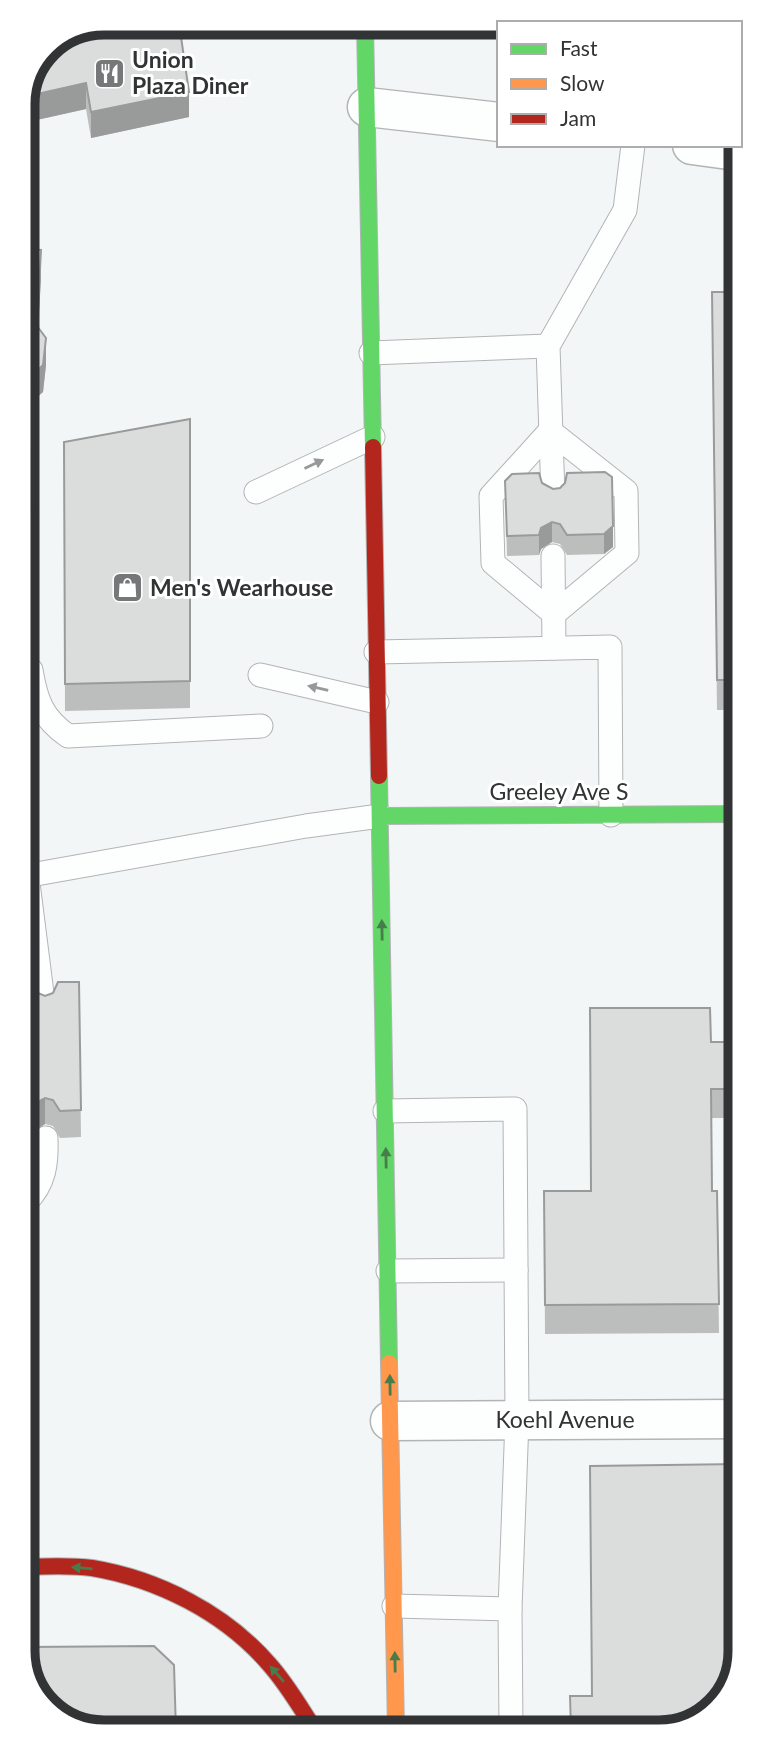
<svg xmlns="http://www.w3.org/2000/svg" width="763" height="1755" font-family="Lato,sans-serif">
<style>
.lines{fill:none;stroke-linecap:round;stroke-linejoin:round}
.lane-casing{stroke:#b2b4b5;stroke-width:25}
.street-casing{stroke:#b2b4b5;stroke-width:41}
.fast-casing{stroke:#b2b4b5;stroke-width:18}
.slow-casing{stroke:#b2b4b5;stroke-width:18}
.jam-casing{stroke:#b2b4b5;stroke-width:18}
.lane{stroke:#fdfefe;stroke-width:23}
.street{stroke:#fdfefe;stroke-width:38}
.fast{stroke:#63d668;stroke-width:16}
.slow{stroke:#ff974d;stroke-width:16}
.jam{stroke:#b3261e;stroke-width:16}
.wall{fill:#bcbebe}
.shaded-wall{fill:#999b9b}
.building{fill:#dbdddd;stroke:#999b9b;stroke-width:2}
.oneway{fill:#979899}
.oneway2{fill:#487c4b}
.labels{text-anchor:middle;stroke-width:6;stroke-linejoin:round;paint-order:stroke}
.poi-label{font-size:23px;font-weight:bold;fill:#313334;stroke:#fff;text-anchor:start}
.street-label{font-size:23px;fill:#313334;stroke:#fff}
.rim{fill:none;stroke:#313334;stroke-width:9}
</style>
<rect width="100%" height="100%" fill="#f3f6f7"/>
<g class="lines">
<defs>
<g id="lane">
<path d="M 371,353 L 548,346"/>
<path d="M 550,431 L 626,491 L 627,553 L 554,614 L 493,563 L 491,496 Z"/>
<path d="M 256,492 L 373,437"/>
<path d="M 553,496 L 548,346 L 625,210 L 633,145"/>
<path d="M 553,556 L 554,648"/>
<path d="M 376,652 L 610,647 L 611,815"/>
<path d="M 31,670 C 36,700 42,718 68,736 L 261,726"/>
<path d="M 260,675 L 377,702"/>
<path d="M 27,875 L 44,1009"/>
<path d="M 25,876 L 306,826 L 380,816"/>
<path d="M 385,1111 L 515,1109 L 517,1420 L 510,1609"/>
<path d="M 26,1202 C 45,1184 47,1162 46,1138"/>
<path d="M 388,1271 L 516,1270"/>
<path d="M 394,1606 L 510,1609 L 511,1729"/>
</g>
<g id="street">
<path d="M 367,107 L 499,122"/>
<path d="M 692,145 L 736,151"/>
<path d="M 390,1421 L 740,1419"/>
</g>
<g id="fast">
<path d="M 365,23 L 373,447"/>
<path d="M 379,776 L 389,1363"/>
<path d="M 380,816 L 738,814"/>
</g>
<path id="slow" d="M 389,1363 L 396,1730"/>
<g id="jam">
<path d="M 373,447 L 379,776"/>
<path d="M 27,1567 C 48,1566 70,1565 92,1568 C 158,1579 225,1613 269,1664 C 287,1684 300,1707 315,1730"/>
</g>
</defs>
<use href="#lane" class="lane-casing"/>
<use href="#street" class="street-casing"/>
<use href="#fast" class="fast-casing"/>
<use href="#slow" class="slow-casing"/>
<use href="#jam" class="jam-casing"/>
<use href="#lane" class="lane"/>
<use href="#street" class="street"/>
<use href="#fast" class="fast"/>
<use href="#slow" class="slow"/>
<use href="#jam" class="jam"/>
</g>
<g class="wall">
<path d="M 47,46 L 189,117 L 91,138 L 86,109 L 23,123 L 23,99 Z"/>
<path d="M 23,249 L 41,277 L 38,328 L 46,365 L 43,392 L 36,398 L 32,446 L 24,445 Z"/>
<path d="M 712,292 L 736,292 L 738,710 L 717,710 Z"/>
<path d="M 190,419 L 190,708 L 65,711 L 64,442 Z"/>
<path d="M 505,481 L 542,483 L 553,489 L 560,488 L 565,483 L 613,547 L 604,554 L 567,555 L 560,544 L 552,542 L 541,549 L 539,555 L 507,556 Z"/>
<path d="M 25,982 L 33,991 L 45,996 L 79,982 L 81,1137 L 60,1138 L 53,1126 L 45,1124 L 34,1131 L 32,1138 L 26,1138 Z"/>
<path d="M 711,1042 L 739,1042 L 739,1118 L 711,1118 L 712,1191 L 717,1191 L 719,1333 L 545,1334 L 544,1191 L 591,1191 Z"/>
</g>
<g class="shaded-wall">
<path d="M 86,83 L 86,109 L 23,123 L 23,99 L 24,97 Z"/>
<path d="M 189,92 L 189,117 L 91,138 L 91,112 Z"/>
<path d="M 41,250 L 41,277 L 37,353 L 37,326 Z"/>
<path d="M 46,338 L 46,365 L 43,392 L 36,398 L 32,446 L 32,419 L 36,372 Z"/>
<path d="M 552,522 L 552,542 L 541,549 L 539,555 L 539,535 L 541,528 Z"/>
<path d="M 613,526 L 613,547 L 604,554 L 604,534 Z"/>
<path d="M 45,1098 L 45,1124 L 34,1131 L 32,1138 L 32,1112 L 34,1104 Z"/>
</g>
<g class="building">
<path d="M 104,23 L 179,23 L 189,92 L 91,112 L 86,83 L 24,97 L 47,46 Z"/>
<path d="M 23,249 L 41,250 L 37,326 L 46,338 L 43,365 L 36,372 L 32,419 L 24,419 Z"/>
<path d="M 712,292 L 736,292 L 737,680 L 717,680 Z"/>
<path d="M 190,419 L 190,681 L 65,684 L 64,442 Z"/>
<path d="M 605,472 L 612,477 L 613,526 L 604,534 L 567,535 L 560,524 L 552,522 L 541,528 L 539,535 L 507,536 L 505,481 L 512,474 L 539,473 L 542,483 L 553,489 L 560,488 L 565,483 L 567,473 Z"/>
<path d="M 25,982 L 30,982 L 33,991 L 45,996 L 53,993 L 58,982 L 79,982 L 81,1110 L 60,1111 L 53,1100 L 45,1098 L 34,1104 L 32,1112 L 26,1112 Z"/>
<path d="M 590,1008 L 710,1008 L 711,1042 L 739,1042 L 739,1089 L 711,1089 L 712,1191 L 717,1191 L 719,1304 L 545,1305 L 544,1191 L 591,1191 Z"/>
<path d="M 740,1464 L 740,1651 L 726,1696 L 685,1728 L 571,1729 L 570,1696 L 592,1696 L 590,1466 Z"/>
<path d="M 154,1646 L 174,1665 L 176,1731 L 99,1732 L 55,1716 L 27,1677 L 27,1647 Z"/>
</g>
<defs><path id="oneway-solid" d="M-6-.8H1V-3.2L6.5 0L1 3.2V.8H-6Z" transform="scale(1.75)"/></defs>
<g class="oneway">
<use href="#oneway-solid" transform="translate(314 464) rotate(-25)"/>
<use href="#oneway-solid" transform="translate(318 688) rotate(-167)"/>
</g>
<g class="oneway2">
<use href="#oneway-solid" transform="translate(382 930) rotate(-91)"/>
<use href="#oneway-solid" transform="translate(386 1158) rotate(-91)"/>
<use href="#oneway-solid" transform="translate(390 1385) rotate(-91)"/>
<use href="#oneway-solid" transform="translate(82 1568) rotate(-175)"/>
<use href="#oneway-solid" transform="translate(395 1662) rotate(-91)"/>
<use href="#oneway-solid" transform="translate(277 1674) rotate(-131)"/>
</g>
<defs>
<symbol id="restaurant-square" viewBox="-11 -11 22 22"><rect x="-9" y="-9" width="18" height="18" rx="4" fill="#757778" stroke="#fff"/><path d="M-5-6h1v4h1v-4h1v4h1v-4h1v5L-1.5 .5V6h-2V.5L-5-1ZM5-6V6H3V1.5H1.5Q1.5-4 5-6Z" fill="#fff"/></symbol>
<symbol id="shop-square" viewBox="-11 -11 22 22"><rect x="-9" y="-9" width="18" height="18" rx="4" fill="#757778" stroke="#fff"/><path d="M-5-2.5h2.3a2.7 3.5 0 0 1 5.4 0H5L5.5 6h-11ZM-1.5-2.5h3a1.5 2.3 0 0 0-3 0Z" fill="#fff"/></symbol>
</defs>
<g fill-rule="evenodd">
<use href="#restaurant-square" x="92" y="56" width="35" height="35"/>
<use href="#shop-square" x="110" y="570" width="35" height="35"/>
</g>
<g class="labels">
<g class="poi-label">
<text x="132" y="68">Union<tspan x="132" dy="26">Plaza Diner</tspan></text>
<text x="150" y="596">Men's Wearhouse</text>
</g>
<g class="street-label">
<text x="559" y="800">Greeley Ave S</text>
<text x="565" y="1428">Koehl Avenue</text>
</g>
</g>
<path d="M0 0H763V1755H0ZM104 35H659A69 69 0 0 1 728 104V1651A69 69 0 0 1 659 1720H104A69 69 0 0 1 35 1651V104A69 69 0 0 1 104 35Z" fill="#fff" fill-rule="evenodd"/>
<path class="rim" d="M104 35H659A69 69 0 0 1 728 104V1651A69 69 0 0 1 659 1720H104A69 69 0 0 1 35 1651V104A69 69 0 0 1 104 35Z"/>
<rect x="497" y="21" width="245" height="126" fill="#ffffff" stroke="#adadae" stroke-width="2"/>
<rect x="511" y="44" width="35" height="10" fill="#63d668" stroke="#adadae" stroke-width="2"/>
<text x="560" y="56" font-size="21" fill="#313334">Fast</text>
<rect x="511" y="79" width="35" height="10" fill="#ff974d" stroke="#adadae" stroke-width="2"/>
<text x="560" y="91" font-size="21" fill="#313334">Slow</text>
<rect x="511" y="114" width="35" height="10" fill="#b3261e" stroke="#adadae" stroke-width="2"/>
<text x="560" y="126" font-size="21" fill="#313334">Jam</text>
</svg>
